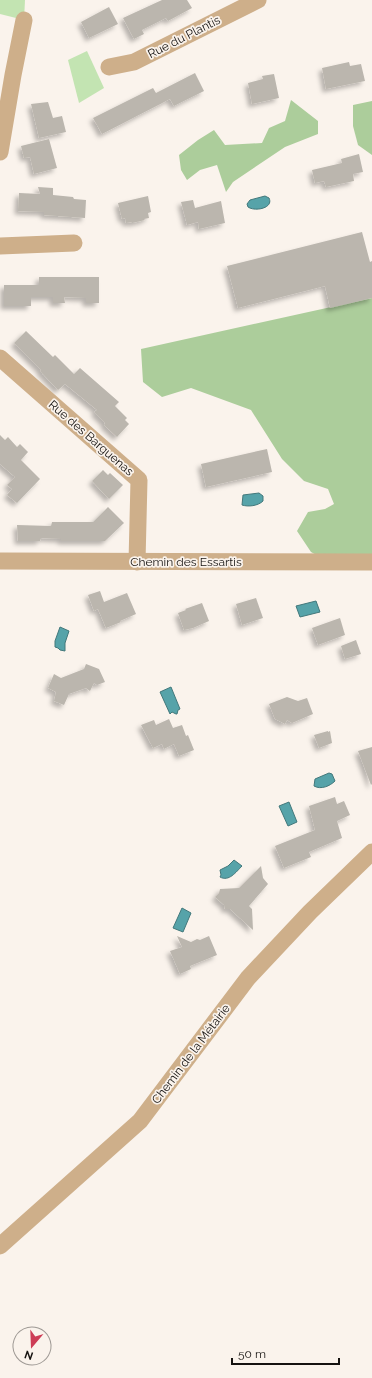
<svg xmlns="http://www.w3.org/2000/svg" width="372" height="1378" font-family="Raleway,sans-serif">
<style>
.green{fill:#c3e4b2}
.forest{fill:#accd9b}
.water{fill:#56a3a9;stroke:#42787b}
.building{fill:#bbb6ae;filter:url(#shadow)}
.lines{fill:none;stroke-linecap:round;stroke-linejoin:round}
.minor{stroke:#ceaf8a;stroke-width:17}
.labels{text-anchor:middle;stroke-width:3.5;stroke-linejoin:round;paint-order:stroke}
.street-label{font-size:12px;fill:#151210;stroke:#faf3ec}
</style>
<defs>
<filter id="shadow"><feDropShadow dx="-3.5" dy="3.5" stdDeviation="2" flood-color="#0004"/></filter>
</defs>
<rect width="100%" height="100%" fill="#faf3ec"/>
<g class="green">
<path d="M 0,0 L 25,0 L 24,20 L 0,14 Z"/>
<path d="M 87,51 L 104,88 L 79,103 L 68,60 Z"/>
</g>
<g class="forest">
<path d="M 291,100 L 318,121 L 318,134 L 285,147 L 233,182 L 226,192 L 217,165 L 200,170 L 187,180 L 181,170 L 179,155 L 198,140 L 214,130 L 225,145 L 262,143 L 269,128 L 285,121 Z"/>
<path d="M 372,101 L 372,155 L 358,145 L 353,126 L 353,105 Z"/>
<path d="M 372,298 L 372,562 L 329,562 L 311,552 L 297,531 L 308,512 L 325,509 L 334,504 L 328,489 L 304,481 L 282,459 L 251,410 L 191,388 L 162,397 L 143,382 L 141,349 Z"/>
</g>
<g class="water">
<path d="M 265,196 L 269,198 C 274,208 255,212 248,207 L 247,204 L 250,200 Z"/>
<path d="M 259,493 L 263,496 L 263,501 C 258,506 248,507 242,505 L 243,495 Z"/>
<path d="M 316,601 L 320,612 L 300,617 L 296,606 Z"/>
<path d="M 60,627 L 69,631 L 65,643 L 65,651 L 60,650 L 58,648 L 55,647 L 55,641 Z"/>
<path d="M 171,687 L 180,709 L 178,710 L 177,714 L 176,714 L 172,712 L 170,714 L 160,692 Z"/>
<path d="M 329,773 L 332,774 L 335,781 C 330,786 321,790 314,786 L 315,779 Z"/>
<path d="M 289,802 L 297,822 L 288,826 L 279,806 Z"/>
<path d="M 234,860 L 242,866 C 236,872 229,882 220,877 L 221,875 L 220,870 L 228,866 Z"/>
<path d="M 182,908 L 191,913 L 183,932 L 173,928 Z"/>
</g>
<g class="building">
<path d="M 162,0 L 187,0 L 192,8 L 168,21 L 166,18 L 142,30 L 144,34 L 134,39 L 123,18 Z"/>
<path d="M 109,7 L 118,24 L 89,38 L 81,22 Z"/>
<path d="M 349,62 L 350,66 L 361,64 L 365,81 L 326,89 L 322,68 Z"/>
<path d="M 195,73 L 204,91 L 174,106 L 170,99 L 102,134 L 93,118 L 153,88 L 156,93 Z"/>
<path d="M 274,74 L 279,98 L 252,104 L 248,83 L 263,79 L 262,76 Z"/>
<path d="M 48,102 L 53,118 L 62,116 L 66,132 L 39,138 L 31,104 Z"/>
<path d="M 49,139 L 57,168 L 34,174 L 30,157 L 24,158 L 21,146 Z"/>
<path d="M 359,154 L 363,172 L 353,174 L 354,181 L 326,187 L 324,181 L 315,183 L 312,170 L 342,163 L 341,159 Z"/>
<path d="M 38,187 L 53,188 L 53,195 L 73,197 L 74,199 L 86,200 L 85,218 L 44,215 L 44,212 L 18,211 L 19,193 L 40,194 Z"/>
<path d="M 148,196 L 151,212 L 148,213 L 149,218 L 144,219 L 145,220 L 132,223 L 131,222 L 126,223 L 125,218 L 122,219 L 118,203 Z"/>
<path d="M 193,200 L 195,208 L 221,201 L 225,223 L 199,229 L 198,222 L 187,225 L 181,202 Z"/>
<path d="M 362,232 L 370,262 L 372,261 L 372,298 L 330,308 L 325,286 L 238,308 L 227,266 Z"/>
<path d="M 39,277 L 99,277 L 99,303 L 86,303 L 86,298 L 64,297 L 65,303 L 53,303 L 53,297 L 31,297 L 31,306 L 4,306 L 4,285 L 39,285 Z"/>
<path d="M 26,331 L 53,357 L 55,355 L 74,374 L 80,368 L 119,402 L 115,406 L 127,418 L 125,420 L 129,424 L 117,437 L 104,425 L 105,423 L 94,412 L 97,410 L 65,384 L 58,390 L 40,371 L 41,370 L 14,343 Z"/>
<path d="M 0,435 L 5,440 L 8,437 L 17,447 L 20,444 L 28,452 L 21,460 L 40,479 L 17,503 L 7,495 L 12,489 L 7,485 L 15,477 L 0,464 Z"/>
<path d="M 267,449 L 272,472 L 206,487 L 201,464 Z"/>
<path d="M 103,470 L 108,475 L 110,473 L 123,485 L 109,499 L 92,481 Z"/>
<path d="M 108,507 L 124,523 L 105,541 L 61,541 L 61,539 L 41,538 L 40,541 L 18,541 L 17,525 L 51,526 L 52,522 L 93,522 Z"/>
<path d="M 100,591 L 104,602 L 127,593 L 136,614 L 120,621 L 121,622 L 106,628 L 98,609 L 94,611 L 88,595 Z"/>
<path d="M 256,598 L 263,618 L 242,625 L 236,604 Z"/>
<path d="M 202,603 L 209,621 L 193,628 L 184,630 L 178,613 L 186,610 L 185,609 Z"/>
<path d="M 340,618 L 345,635 L 318,645 L 312,628 Z"/>
<path d="M 356,640 L 361,654 L 345,659 L 341,646 Z"/>
<path d="M 86,664 L 99,669 L 105,682 L 97,685 L 94,683 L 90,691 L 86,688 L 69,694 L 64,705 L 54,701 L 56,692 L 48,688 L 54,674 L 61,678 L 84,669 Z"/>
<path d="M 287,697 L 298,701 L 307,698 L 313,714 L 292,723 L 287,720 L 285,724 L 275,719 L 269,704 Z"/>
<path d="M 169,719 L 173,728 L 182,725 L 186,736 L 188,735 L 194,750 L 179,756 L 174,744 L 164,749 L 162,744 L 153,748 L 141,725 L 154,720 L 156,725 Z"/>
<path d="M 328,731 L 328,732 L 330,731 L 332,743 L 319,748 L 314,735 Z"/>
<path d="M 372,747 L 372,784 L 371,785 L 358,751 Z"/>
<path d="M 335,797 L 337,804 L 344,801 L 350,815 L 337,821 L 342,838 L 309,852 L 311,857 L 284,868 L 275,846 L 315,830 L 309,806 Z"/>
<path d="M 261,866 L 263,878 L 268,884 L 249,906 L 252,909 L 253,930 L 230,909 L 225,909 L 224,905 L 215,897 L 219,893 L 220,889 L 239,888 Z"/>
<path d="M 177,936 L 191,942 L 197,939 L 200,940 L 209,936 L 217,955 L 190,966 L 191,969 L 180,974 L 170,951 L 182,947 Z"/>
</g>
<g class="lines">
<g class="minor">
<path d="M 109,67 L 134,62 L 258,0"/>
<path d="M 0,152 L 13,75 L 24,20"/>
<path d="M 0,246 L 74,243"/>
<path d="M 0,358 L 139,480 L 137,562"/>
<path d="M 0,561 L 372,562"/>
<path d="M 0,1246 L 140,1121 L 248,978 L 310,912 L 372,852"/>
</g>
</g>
<g class="labels">
<g class="street-label">
<text transform="translate(184 37) rotate(-27)" y="4">Rue du Plantis</text>
<text transform="translate(91 438) rotate(41)" y="4">Rue des Barguenas</text>
<text x="186" y="566">Chemin des Essartis</text>
<text transform="translate(191 1054) rotate(-53)" y="4">Chemin de la Métairie</text>
</g>
</g>
<g transform="translate(32 1346) rotate(199)"><circle r="19" fill="#faf3ec" stroke="#9e9994"/>
<path d="M0-3L7 15L0 10L-7 15Z" fill="#cd3d56"/>
<text y="-6" font-size="11" font-weight="bold" text-anchor="middle" fill="#151210">N</text>
</g>
<path d="M232 1358v6h107v-6" fill="none" stroke="#151210" stroke-width="2"/>
<text x="238" y="1358" font-size="12" fill="#151210" stroke="#faf3ec" stroke-width="3" paint-order="stroke">50 m</text>
</svg>
